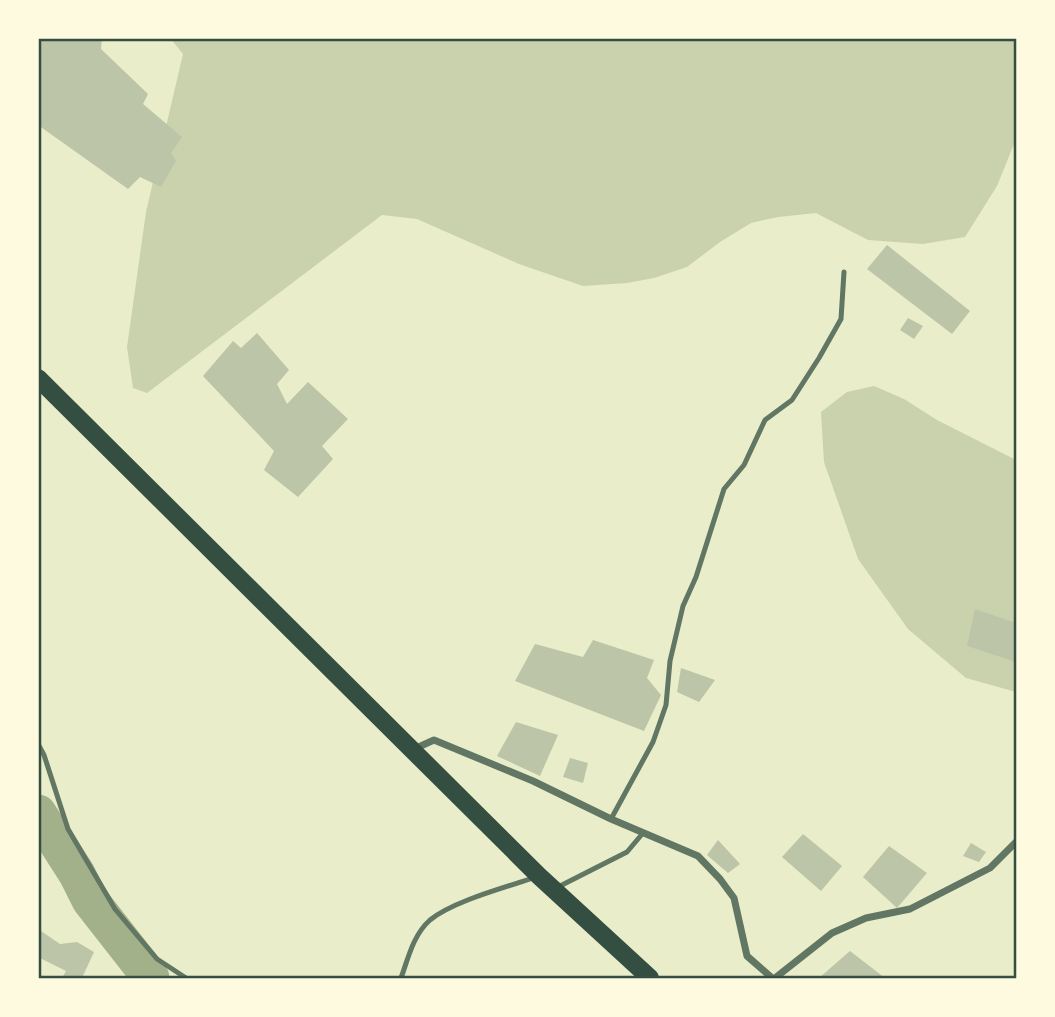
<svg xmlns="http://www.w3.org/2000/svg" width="1055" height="1017" font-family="Rubik,sans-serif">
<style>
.green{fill:#cad2ad}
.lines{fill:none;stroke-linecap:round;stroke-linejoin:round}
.river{stroke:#a3b18a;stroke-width:37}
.building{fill:#bcc5a7}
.service{stroke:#617663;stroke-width:5}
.minor{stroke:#617663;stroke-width:7}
.primary{stroke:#344e41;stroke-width:18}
.neatline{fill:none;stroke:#344e41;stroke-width:2.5}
</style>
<rect width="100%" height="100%" fill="#e9edc9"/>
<g class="green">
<path d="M 171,39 L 1016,39 L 1016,139 L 997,186 L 965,237 L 923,244 L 868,240 L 816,213 L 778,217 L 751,223 L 720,242 L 687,267 L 654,278 L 627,283 L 583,286 L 519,264 L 417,219 L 382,215 L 147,393 L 133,388 L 127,347 L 146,212 L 183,54 Z"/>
<path d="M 874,386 L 904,399 L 937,420 L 1016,460 L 1016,692 L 966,678 L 908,629 L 858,559 L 824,462 L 821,412 L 847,392 Z"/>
</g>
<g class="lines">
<path class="river" d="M 38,813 L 77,874 L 90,900 L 151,978"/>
</g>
<g class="building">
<path d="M 38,38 L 102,38 L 101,49 L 148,94 L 143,104 L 182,137 L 171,153 L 176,161 L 161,187 L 140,177 L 128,189 L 38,125 Z"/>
<path d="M 887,245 L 970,311 L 952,334 L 867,269 Z"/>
<path d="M 908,318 L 923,326 L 914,339 L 900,330 Z"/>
<path d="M 257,333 L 289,370 L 277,384 L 287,404 L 308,382 L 348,419 L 322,446 L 333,459 L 298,497 L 264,470 L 274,451 L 203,376 L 233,341 L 241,348 Z"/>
<path d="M 975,609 L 1016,623 L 1016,662 L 967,646 Z"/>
<path d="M 593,640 L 654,660 L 647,678 L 661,695 L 644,731 L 515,681 L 535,644 L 583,657 Z"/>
<path d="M 681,668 L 715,680 L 699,702 L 677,692 Z"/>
<path d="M 516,722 L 558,735 L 540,776 L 497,756 Z"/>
<path d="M 570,758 L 588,763 L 583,783 L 563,777 Z"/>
<path d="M 803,834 L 842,866 L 821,891 L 782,857 Z"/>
<path d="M 718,840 L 740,864 L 728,873 L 707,855 Z"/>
<path d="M 971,843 L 986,852 L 979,862 L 963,856 Z"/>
<path d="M 889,846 L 927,873 L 897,908 L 863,877 Z"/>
<path d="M 38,929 L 60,944 L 77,942 L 94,952 L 82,978 L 62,978 L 66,971 L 38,957 Z"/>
<path d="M 850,951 L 885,978 L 819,978 Z"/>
</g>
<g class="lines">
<g class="service">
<path d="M 38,744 L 44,755 L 68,829 L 115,909 L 157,959 L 186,978"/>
<path d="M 611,819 L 653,742 L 666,705 L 670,661 L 683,606 L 696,577 L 724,489 L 744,465 L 765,420 L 792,400 L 819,358 L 841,319 L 844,272"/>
<path d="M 556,888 L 627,852 L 643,833"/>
<path d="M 401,978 C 408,959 413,935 430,920 C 453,901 507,887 536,877"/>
</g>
<g class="minor">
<path d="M 414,749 L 434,740 L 533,781 L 611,819 L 698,856 L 720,879 L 734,898 L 747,956 L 772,978"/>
<path d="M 775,978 L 832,933 L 866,918 L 910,909 L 990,868 L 1016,842"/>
</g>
<path class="primary" d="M 38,378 L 539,876 L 650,978"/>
</g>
<rect width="1055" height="1017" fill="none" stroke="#fefae0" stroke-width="80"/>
<rect x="40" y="40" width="975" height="937" class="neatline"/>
</svg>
